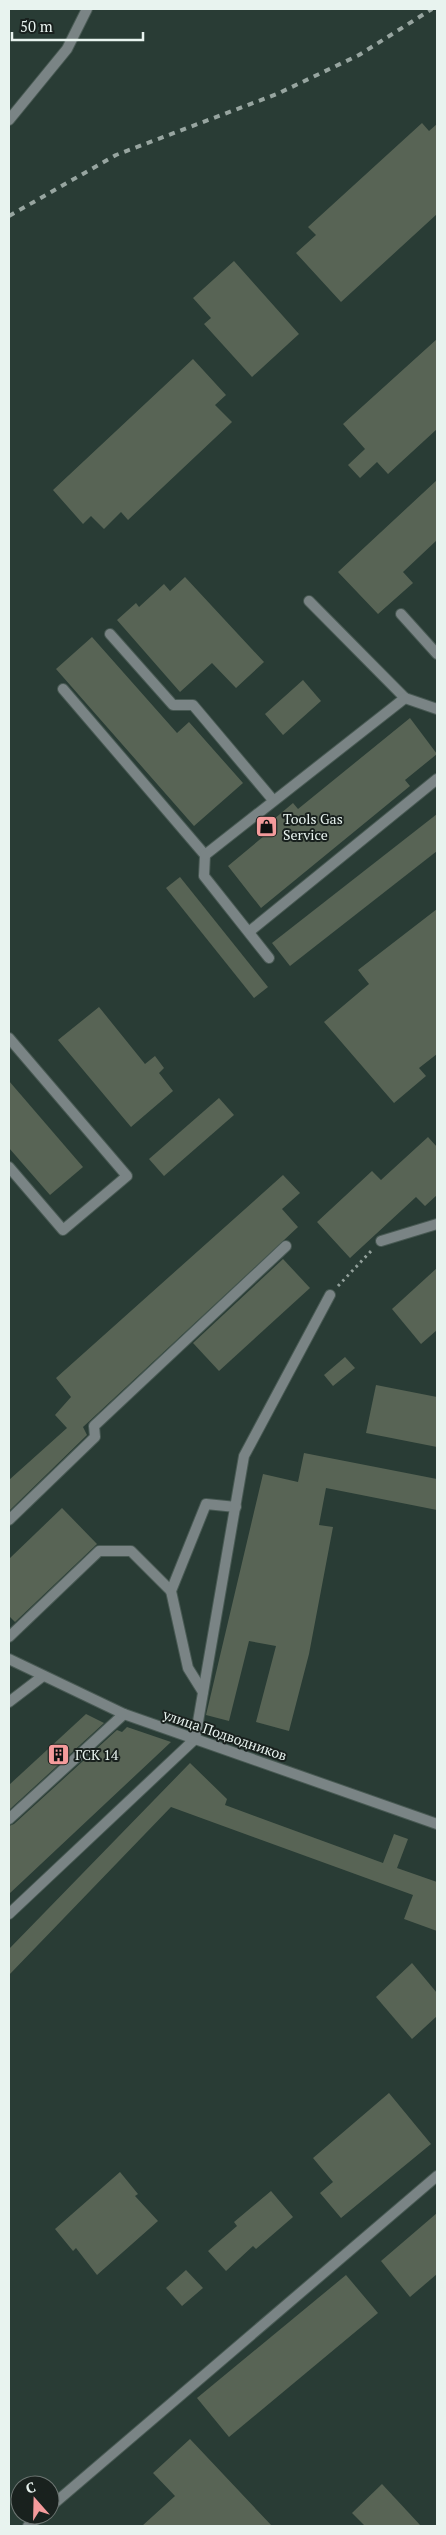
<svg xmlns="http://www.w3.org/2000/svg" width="446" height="2535" font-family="'PT Serif',serif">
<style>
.building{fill:#586455}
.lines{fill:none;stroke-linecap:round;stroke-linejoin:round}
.lane-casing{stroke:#485953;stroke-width:12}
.street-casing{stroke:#485953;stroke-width:12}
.path{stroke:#92a09b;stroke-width:3;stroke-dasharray:2.5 4;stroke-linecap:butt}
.lane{stroke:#7a8485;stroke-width:10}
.street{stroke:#7a8485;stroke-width:10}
.rail{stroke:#97a5a0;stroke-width:4;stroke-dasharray:6 6;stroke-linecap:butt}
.labels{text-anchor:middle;stroke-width:4;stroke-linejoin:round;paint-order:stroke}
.poi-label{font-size:14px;fill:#e8f3ef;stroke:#19211e;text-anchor:start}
.street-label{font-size:14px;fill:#e8f3ef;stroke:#19211e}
</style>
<rect width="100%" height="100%" fill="#293c35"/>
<g class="building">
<path d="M 422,123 L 429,131 L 437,124 L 437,214 L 341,302 L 296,253 L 316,235 L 308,227 Z"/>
<path d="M 234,261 L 299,334 L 252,377 L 204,324 L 211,318 L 193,298 Z"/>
<path d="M 437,339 L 437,429 L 388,474 L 377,462 L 360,478 L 348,465 L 365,449 L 343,424 Z"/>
<path d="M 193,359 L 226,395 L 215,405 L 232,422 L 128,520 L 121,512 L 104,529 L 91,516 L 83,524 L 53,490 Z"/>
<path d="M 437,480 L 437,540 L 403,572 L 413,583 L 378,614 L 338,572 Z"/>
<path d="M 185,577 L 264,662 L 236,688 L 212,663 L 180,692 L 117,620 L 136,603 L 139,607 L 164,584 L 170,591 Z"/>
<path d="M 92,637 L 177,733 L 189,722 L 243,783 L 194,826 L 56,669 Z"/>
<path d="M 303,680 L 321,701 L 283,735 L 265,714 Z"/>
<path d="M 410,718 L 437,754 L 405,780 L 410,786 L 261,908 L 228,866 L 264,836 L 260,831 L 293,803 L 298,809 Z"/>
<path d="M 437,814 L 437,851 L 290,966 L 272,943 Z"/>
<path d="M 180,877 L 268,987 L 254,998 L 166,888 Z"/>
<path d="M 437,909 L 437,1054 L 419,1068 L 426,1076 L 394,1103 L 324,1022 L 369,984 L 358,970 Z"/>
<path d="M 99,1007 L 145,1064 L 155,1056 L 164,1068 L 159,1073 L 173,1091 L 131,1127 L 58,1040 Z"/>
<path d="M 9,1081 L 83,1167 L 50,1195 L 9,1148 Z"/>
<path d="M 219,1098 L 234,1115 L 164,1176 L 149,1159 Z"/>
<path d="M 428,1137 L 437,1147 L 437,1195 L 425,1206 L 416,1197 L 350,1258 L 317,1222 L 372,1171 L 381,1180 Z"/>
<path d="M 283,1175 L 300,1193 L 282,1209 L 298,1227 L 83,1427 L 87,1435 L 9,1511 L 9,1480 L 67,1428 L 55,1415 L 71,1397 L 56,1378 Z"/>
<path d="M 283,1259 L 310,1288 L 219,1371 L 193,1343 Z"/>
<path d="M 437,1268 L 437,1330 L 421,1344 L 392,1309 Z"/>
<path d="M 345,1357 L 355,1368 L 333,1386 L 324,1375 Z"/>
<path d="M 376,1385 L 437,1397 L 437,1447 L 366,1433 Z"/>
<path d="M 304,1453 L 437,1479 L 437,1510 L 326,1488 L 319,1525 L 333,1527 L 309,1654 L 289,1731 L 256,1722 L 276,1646 L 249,1641 L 229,1721 L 206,1715 L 263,1474 L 298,1482 Z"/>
<path d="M 62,1508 L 97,1544 L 15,1622 L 9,1616 L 9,1559 Z"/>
<path d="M 86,1714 L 104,1723 L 9,1810 L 9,1785 Z"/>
<path d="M 127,1727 L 171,1742 L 9,1894 L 9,1826 L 14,1824 L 117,1730 L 122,1732 Z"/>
<path d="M 190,1763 L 227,1799 L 225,1805 L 383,1863 L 394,1834 L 408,1839 L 397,1868 L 437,1882 L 437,1931 L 404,1919 L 413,1895 L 171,1807 L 9,1975 L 9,1949 Z"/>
<path d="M 412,1963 L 437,1993 L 437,2016 L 412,2039 L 376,1997 Z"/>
<path d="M 389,2093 L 431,2144 L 341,2218 L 320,2193 L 333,2182 L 313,2158 Z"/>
<path d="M 120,2172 L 138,2194 L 135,2196 L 158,2221 L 97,2275 L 76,2248 L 73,2251 L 55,2229 Z"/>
<path d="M 271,2191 L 293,2217 L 256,2249 L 253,2246 L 226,2271 L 208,2251 L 237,2226 L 234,2222 Z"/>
<path d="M 437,2213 L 437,2274 L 410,2297 L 381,2261 Z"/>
<path d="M 186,2270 L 203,2288 L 182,2306 L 166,2288 Z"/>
<path d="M 346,2275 L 378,2313 L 229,2437 L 197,2398 Z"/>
<path d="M 190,2439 L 272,2526 L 142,2526 L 175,2496 L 153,2473 Z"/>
<path d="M 382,2484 L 421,2526 L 365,2526 L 352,2513 Z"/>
</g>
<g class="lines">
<defs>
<g id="lane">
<path d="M 9,120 L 67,49 L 87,9"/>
<path d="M 309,601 L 405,698"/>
<path d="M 401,614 L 437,654"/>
<path d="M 110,634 L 173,705 L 193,705 L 273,800"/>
<path d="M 63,689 L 205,855 L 204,876 L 269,958"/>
<path d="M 205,855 L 405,698 L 437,709"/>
<path d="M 250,931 L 437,779"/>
<path d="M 9,1038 L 127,1176 L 63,1230 L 9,1167"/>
<path d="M 381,1241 L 437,1224"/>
<path d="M 9,1520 L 95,1437 L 94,1426 L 286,1246"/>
<path d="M 9,1637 L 99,1551 L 131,1551 L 171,1591"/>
<path d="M 203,1692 L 188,1668 L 171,1591 L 206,1504 L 236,1507"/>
<path d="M 9,1702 L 43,1676"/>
<path d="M 9,1819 L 124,1714"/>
<path d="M 9,1914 L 195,1739 L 244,1456 L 330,1295"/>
<path d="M 50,2507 L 437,2176"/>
<path d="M 28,2526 L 41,2515"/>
</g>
<path id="street" d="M 9,1659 L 124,1714 L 437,1824"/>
</defs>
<use href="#lane" class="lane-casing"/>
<use href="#street" class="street-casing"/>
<path class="path" d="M 338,1286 L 372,1250"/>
<use href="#lane" class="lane"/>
<use href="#street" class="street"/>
<path class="rail" d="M 9,216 L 116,155 L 277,94 L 359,55 L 432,9"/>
</g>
<defs>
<symbol id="shop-square" viewBox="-11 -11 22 22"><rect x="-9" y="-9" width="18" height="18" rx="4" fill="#f59b9c" stroke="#19211e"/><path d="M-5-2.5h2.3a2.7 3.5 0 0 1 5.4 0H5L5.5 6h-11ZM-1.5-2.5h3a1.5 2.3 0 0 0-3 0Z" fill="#111"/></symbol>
<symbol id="building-square" viewBox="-11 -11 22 22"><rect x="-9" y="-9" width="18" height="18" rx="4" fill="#f59b9c" stroke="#19211e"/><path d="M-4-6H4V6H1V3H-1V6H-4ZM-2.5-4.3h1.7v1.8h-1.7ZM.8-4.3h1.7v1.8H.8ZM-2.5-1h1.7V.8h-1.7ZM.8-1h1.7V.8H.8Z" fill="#111"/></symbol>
</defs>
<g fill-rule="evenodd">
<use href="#shop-square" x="254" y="814" width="25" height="25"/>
<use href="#building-square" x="46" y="1742" width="25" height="25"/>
</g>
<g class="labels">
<g class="poi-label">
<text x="283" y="824">Tools Gas<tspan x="283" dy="16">Service</tspan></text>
<text x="75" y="1760">ГСК 14</text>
</g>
<g class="street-label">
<text transform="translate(225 1735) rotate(19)" y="5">улица Подводников</text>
</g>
</g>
<rect width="446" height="2535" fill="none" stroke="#e8f3ef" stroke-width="20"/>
<g transform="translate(35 2500) rotate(340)"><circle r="24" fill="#19211e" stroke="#6c7572"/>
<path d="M0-4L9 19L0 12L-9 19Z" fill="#f59b9c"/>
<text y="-8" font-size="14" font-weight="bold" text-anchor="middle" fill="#e8f3ef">С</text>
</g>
<path d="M12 32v8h131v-8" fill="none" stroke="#e8f3ef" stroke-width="2.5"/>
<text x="20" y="32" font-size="15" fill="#e8f3ef" stroke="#19211e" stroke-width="4" paint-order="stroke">50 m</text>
</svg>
